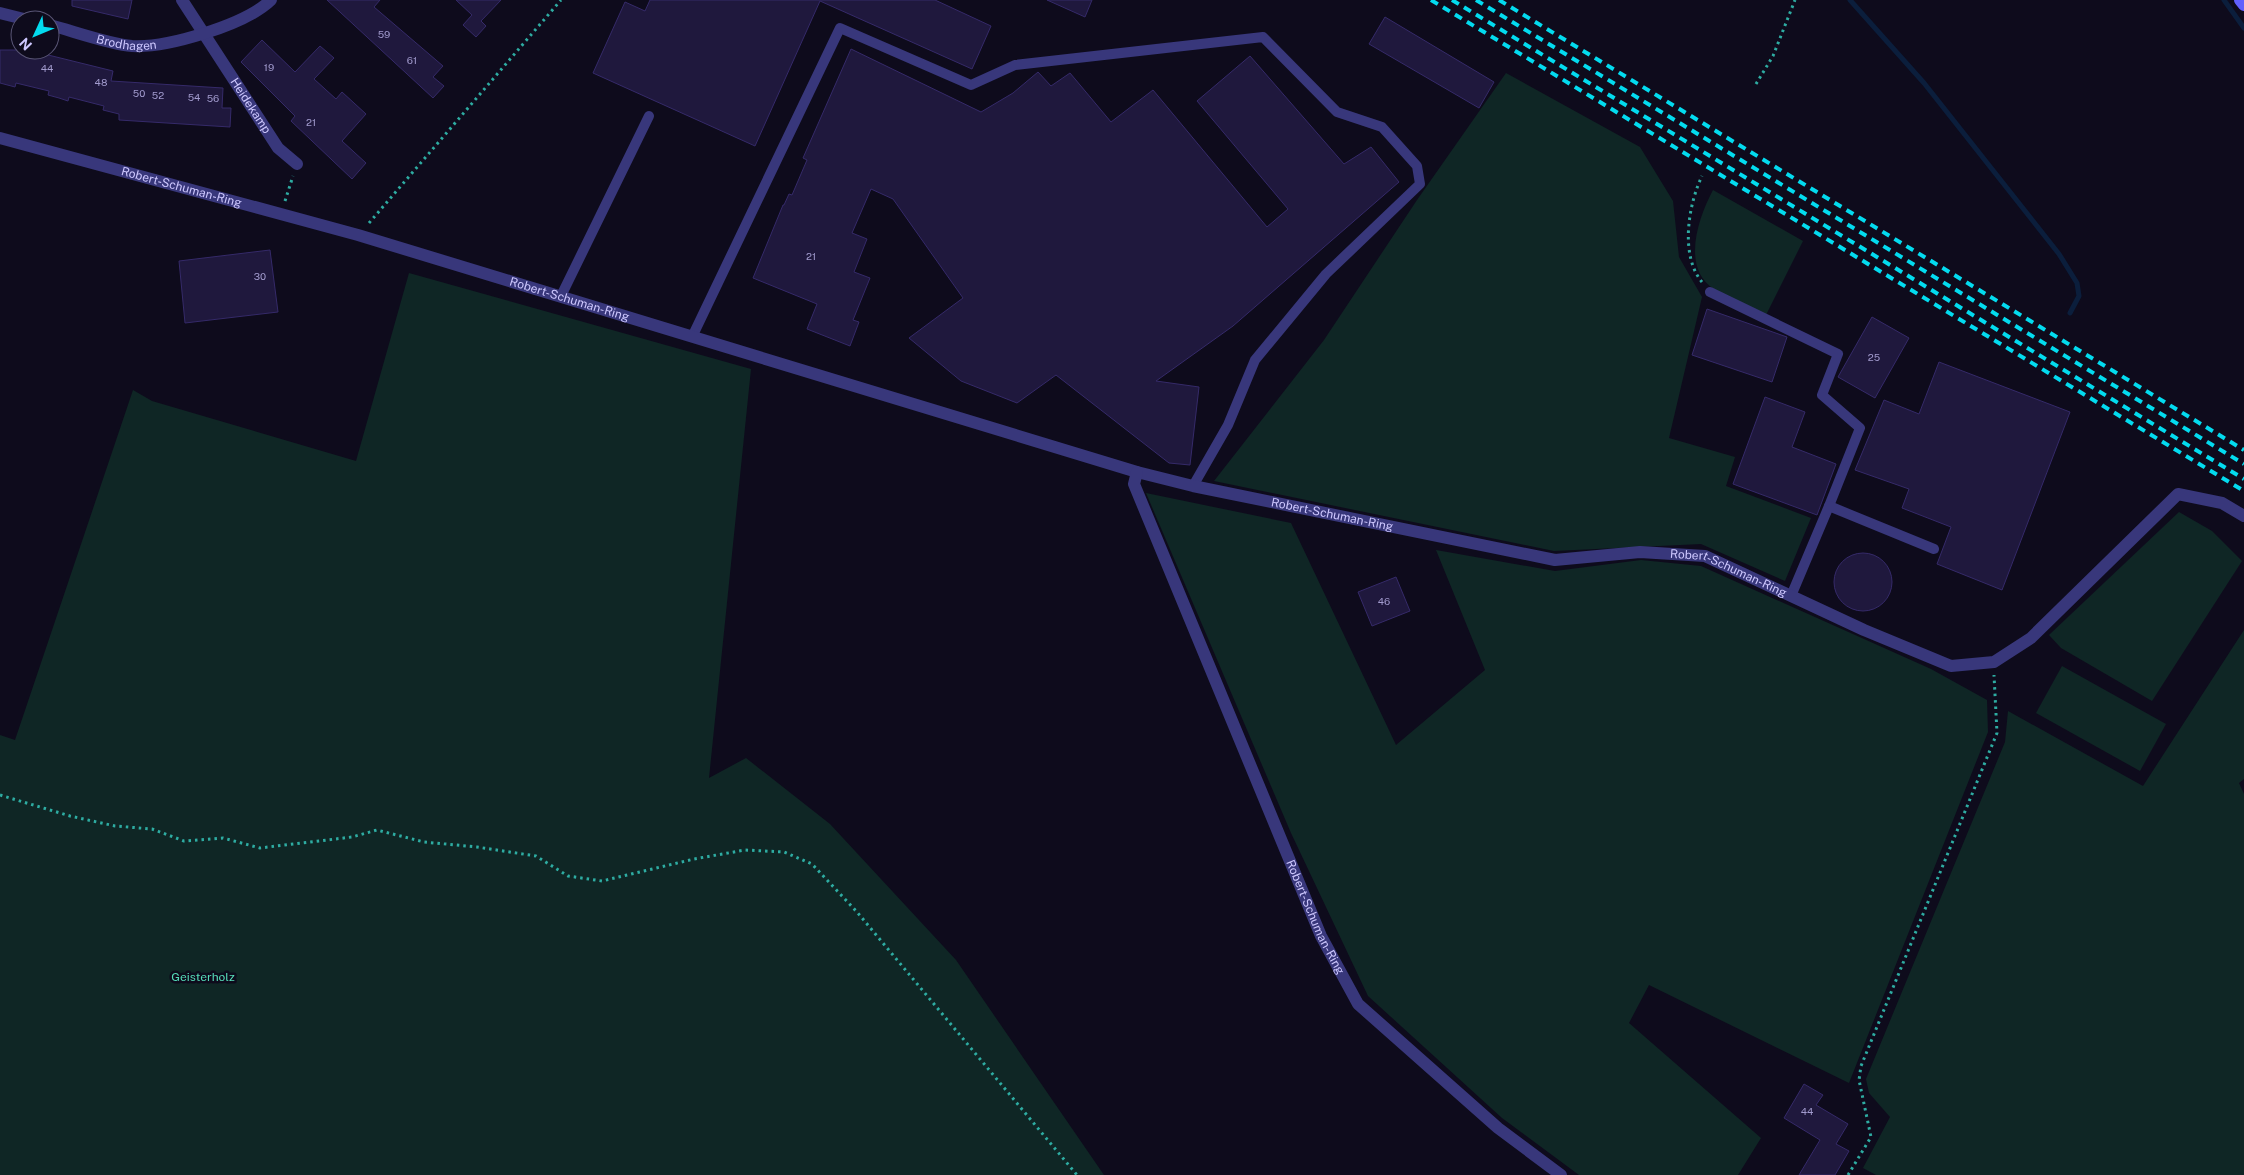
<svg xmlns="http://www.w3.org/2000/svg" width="2244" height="1175" font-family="'Public Sans',sans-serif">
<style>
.green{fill:#0f2625}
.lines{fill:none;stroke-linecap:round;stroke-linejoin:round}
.stream{stroke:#0b1e3c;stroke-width:5}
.building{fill:#1f183d;stroke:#352a69}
.path{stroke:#2eaca2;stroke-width:3;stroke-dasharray:2.5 4;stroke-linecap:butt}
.service{stroke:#38377b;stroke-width:10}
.minor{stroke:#38377b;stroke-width:12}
.secondary{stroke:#6160fd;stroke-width:12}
.rail{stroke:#03dbef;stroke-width:4;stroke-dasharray:8 6;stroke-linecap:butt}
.labels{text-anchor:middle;stroke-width:5;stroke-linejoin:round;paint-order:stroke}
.number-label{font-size:10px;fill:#a29bce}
.street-label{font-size:12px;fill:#cdc7fe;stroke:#0e0b1c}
.park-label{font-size:12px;fill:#55dcb8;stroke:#0e0b1c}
</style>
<rect width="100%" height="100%" fill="#0e0b1c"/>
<g class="green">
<path d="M 1506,73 L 1640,147 L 1673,201 L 1679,257 L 1702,297 L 1669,438 L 1735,457 L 1726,486 L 1811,518 L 1785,581 L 1701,544 L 1554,551 L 1214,481 L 1324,340 L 1417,200 Z"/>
<path d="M 1713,190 L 1803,241 L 1766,315 C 1749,306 1730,299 1714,289 C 1681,268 1698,218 1713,190 Z"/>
<path d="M 409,273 L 751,369 L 709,778 L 746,758 L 830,824 L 956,960 L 1104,1175 L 0,1175 L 0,735 L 15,740 L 133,390 L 152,401 L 356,461 Z"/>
<path d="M 1146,493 L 1291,523 L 1396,745 L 1485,670 L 1436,550 L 1555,571 L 1641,560 L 1701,566 L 1931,669 L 1987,700 L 1988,732 L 1849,1083 L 1649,985 L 1629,1023 L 1761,1138 L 1738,1175 L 1579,1175 L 1502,1118 L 1368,996 L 1291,833 Z"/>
<path d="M 2179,512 L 2212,531 L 2242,561 L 2152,701 L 2061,648 L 2049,635 Z"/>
<path d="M 2244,630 L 2244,779 L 2239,783 L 2244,794 L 2244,1175 L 1876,1175 L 1863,1168 L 1890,1117 L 1869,1093 L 1866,1079 L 2005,742 L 2008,711 L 2143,786 Z"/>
<path d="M 2062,666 L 2166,724 L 2140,771 L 2036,713 Z"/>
</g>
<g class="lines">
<g class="stream">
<path d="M 1850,0 L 1924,83 L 2059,254 L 2077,283 L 2079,296 L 2070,313"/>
<path d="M 2224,0 L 2244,28"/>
</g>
</g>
<g class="building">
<path d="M 72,0 L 132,0 L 128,19 L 72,6 Z"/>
<path d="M 327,0 L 380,0 L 374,7 L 443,66 L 433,77 L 444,86 L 433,98 Z"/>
<path d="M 456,0 L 501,0 L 481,21 L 486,26 L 476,37 L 463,25 L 472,15 Z"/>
<path d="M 650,0 L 935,0 L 991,26 L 972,69 L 820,1 L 755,146 L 593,73 L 625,2 L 645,11 Z"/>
<path d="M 1047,0 L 1092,0 L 1085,17 Z"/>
<path d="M 1385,17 L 1494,82 L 1479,108 L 1369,44 Z"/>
<path d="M 262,40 L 295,72 L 320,46 L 334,58 L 314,79 L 336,99 L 342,92 L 366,114 L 342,141 L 366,163 L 352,179 L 291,121 L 295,116 L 241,62 Z"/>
<path d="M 851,49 L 981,112 L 1013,93 L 1038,72 L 1051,86 L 1070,73 L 1111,122 L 1153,90 L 1267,227 L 1288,209 L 1197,101 L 1250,56 L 1344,164 L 1371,147 L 1399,182 L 1233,326 L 1156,381 L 1199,387 L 1190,465 L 1169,463 L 1056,375 L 1017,403 L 961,381 L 909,338 L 963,298 L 893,199 L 871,189 L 852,233 L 867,239 L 854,272 L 870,278 L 853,320 L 859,322 L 850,346 L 807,329 L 817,304 L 753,278 L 783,205 L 784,205 L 789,194 L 792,195 L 807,160 L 803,158 Z"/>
<path d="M 0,50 L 28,50 L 113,71 L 111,81 L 223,88 L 222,108 L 231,108 L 230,127 L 119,120 L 119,114 L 103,110 L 104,106 L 69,97 L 68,101 L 59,98 L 48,95 L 49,91 L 16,83 L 15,87 L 0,83 Z"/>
<path d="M 270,250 L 278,312 L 185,323 L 179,261 Z"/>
<path d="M 1707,309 L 1787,337 L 1772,382 L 1692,355 Z"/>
<path d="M 1872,317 L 1909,338 L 1875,398 L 1838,377 Z"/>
<path d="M 1939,362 L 2070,412 L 2002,590 L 1937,564 L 1951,527 L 1902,508 L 1909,489 L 1855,470 L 1884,400 L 1919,414 Z"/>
<path d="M 1765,397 L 1805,412 L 1792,447 L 1836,464 L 1817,515 L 1733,484 Z"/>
<circle cx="1863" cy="582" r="29"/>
<path d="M 1396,577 L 1410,611 L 1372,626 L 1358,592 Z"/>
<path d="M 1804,1084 L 1823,1095 L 1816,1105 L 1848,1124 L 1836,1144 L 1849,1151 L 1835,1175 L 1799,1175 L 1820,1140 L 1784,1118 Z"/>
</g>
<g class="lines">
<g class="path">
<path d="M 1756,84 L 1773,56 L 1795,0"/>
<path d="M 285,201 L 293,176"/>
<path d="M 369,223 L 561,0"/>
<path d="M 1702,282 C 1680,256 1688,205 1702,176"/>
<path d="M 0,795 L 70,816 L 115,826 L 152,829 L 184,841 L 223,838 L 260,848 L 352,837 L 377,830 L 424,842 L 477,847 L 536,856 L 568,876 L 602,881 L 694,859 L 745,850 L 784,852 L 812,864 L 857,912 L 1077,1175"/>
<path d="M 1848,1175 L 1871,1137 L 1859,1080 L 1861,1066 L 1997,733 L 1994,675"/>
</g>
<g class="service">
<path d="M 1710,292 L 1838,354 L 1822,395 L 1860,428 L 1829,506"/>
<path d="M 561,296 L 649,116"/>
<path d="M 693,335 L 840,28 L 971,85 L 1015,65 L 1263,37 L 1337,112 L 1382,127 L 1417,166 L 1420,184 L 1326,274 L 1255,360 L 1228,425 L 1193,486"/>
<path d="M 1791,596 L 1829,506 L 1934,549"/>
</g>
<g class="minor">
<path id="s1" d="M 182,0 L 278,148 L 297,164"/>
<path d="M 0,13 L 28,20"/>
<path id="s2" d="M 50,25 C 73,31 109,44 132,46 C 167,48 245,25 271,0"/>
<path id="s3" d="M 0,138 L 358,235 L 1137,472 L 1193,486 L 1555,560 L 1640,552 L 1705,556 L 1864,630 L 1951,666 L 1994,662 L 2031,638 L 2178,494 L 2222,503 L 2244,516"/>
<path id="s4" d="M 1137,472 L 1134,484 L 1321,936 L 1358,1004 L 1498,1128 L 1561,1175"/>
</g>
<path class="secondary" d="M 2240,0 L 2244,5"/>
<g class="rail">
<path d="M 1431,0 L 2244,491"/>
<path d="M 1452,0 L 2244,479"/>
<path d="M 1476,0 L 2244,464"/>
<path d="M 1499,0 L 2244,450"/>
</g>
</g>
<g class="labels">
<g class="number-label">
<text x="384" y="38">59</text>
<text x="412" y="64">61</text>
<text x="269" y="71">19</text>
<text x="47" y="72">44</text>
<text x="101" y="86">48</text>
<text x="139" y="97">50</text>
<text x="158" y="99">52</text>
<text x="194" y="101">54</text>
<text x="213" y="102">56</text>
<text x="311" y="126">21</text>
<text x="811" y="260">21</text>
<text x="260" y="280">30</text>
<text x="1874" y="361">25</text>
<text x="1384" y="605">46</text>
<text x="1807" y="1115">44</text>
</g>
<g class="street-label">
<text dy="4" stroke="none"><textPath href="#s2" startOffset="79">Brodhagen</textPath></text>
<text dy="4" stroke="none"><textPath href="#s1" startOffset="126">Heidekamp</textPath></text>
<text dy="4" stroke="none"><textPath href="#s3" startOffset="188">Robert-Schuman-Ring</textPath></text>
<text dy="4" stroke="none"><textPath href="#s3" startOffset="592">Robert-Schuman-Ring</textPath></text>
<text dy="4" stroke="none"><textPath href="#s3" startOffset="1385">Robert-Schuman-Ring</textPath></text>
<text dy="4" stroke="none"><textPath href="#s3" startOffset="1790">Robert-Schuman-Ring</textPath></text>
<text dy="4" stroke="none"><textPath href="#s4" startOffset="482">Robert-Schuman-Ring</textPath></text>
</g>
<g class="park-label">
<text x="203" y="981">Geisterholz</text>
</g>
</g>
<g transform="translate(35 35) rotate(226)"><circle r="24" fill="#0e0b1c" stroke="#5a5676"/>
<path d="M0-4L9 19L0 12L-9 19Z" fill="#03dbef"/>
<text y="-8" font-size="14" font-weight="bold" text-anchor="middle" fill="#cdc7fe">N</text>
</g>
</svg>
